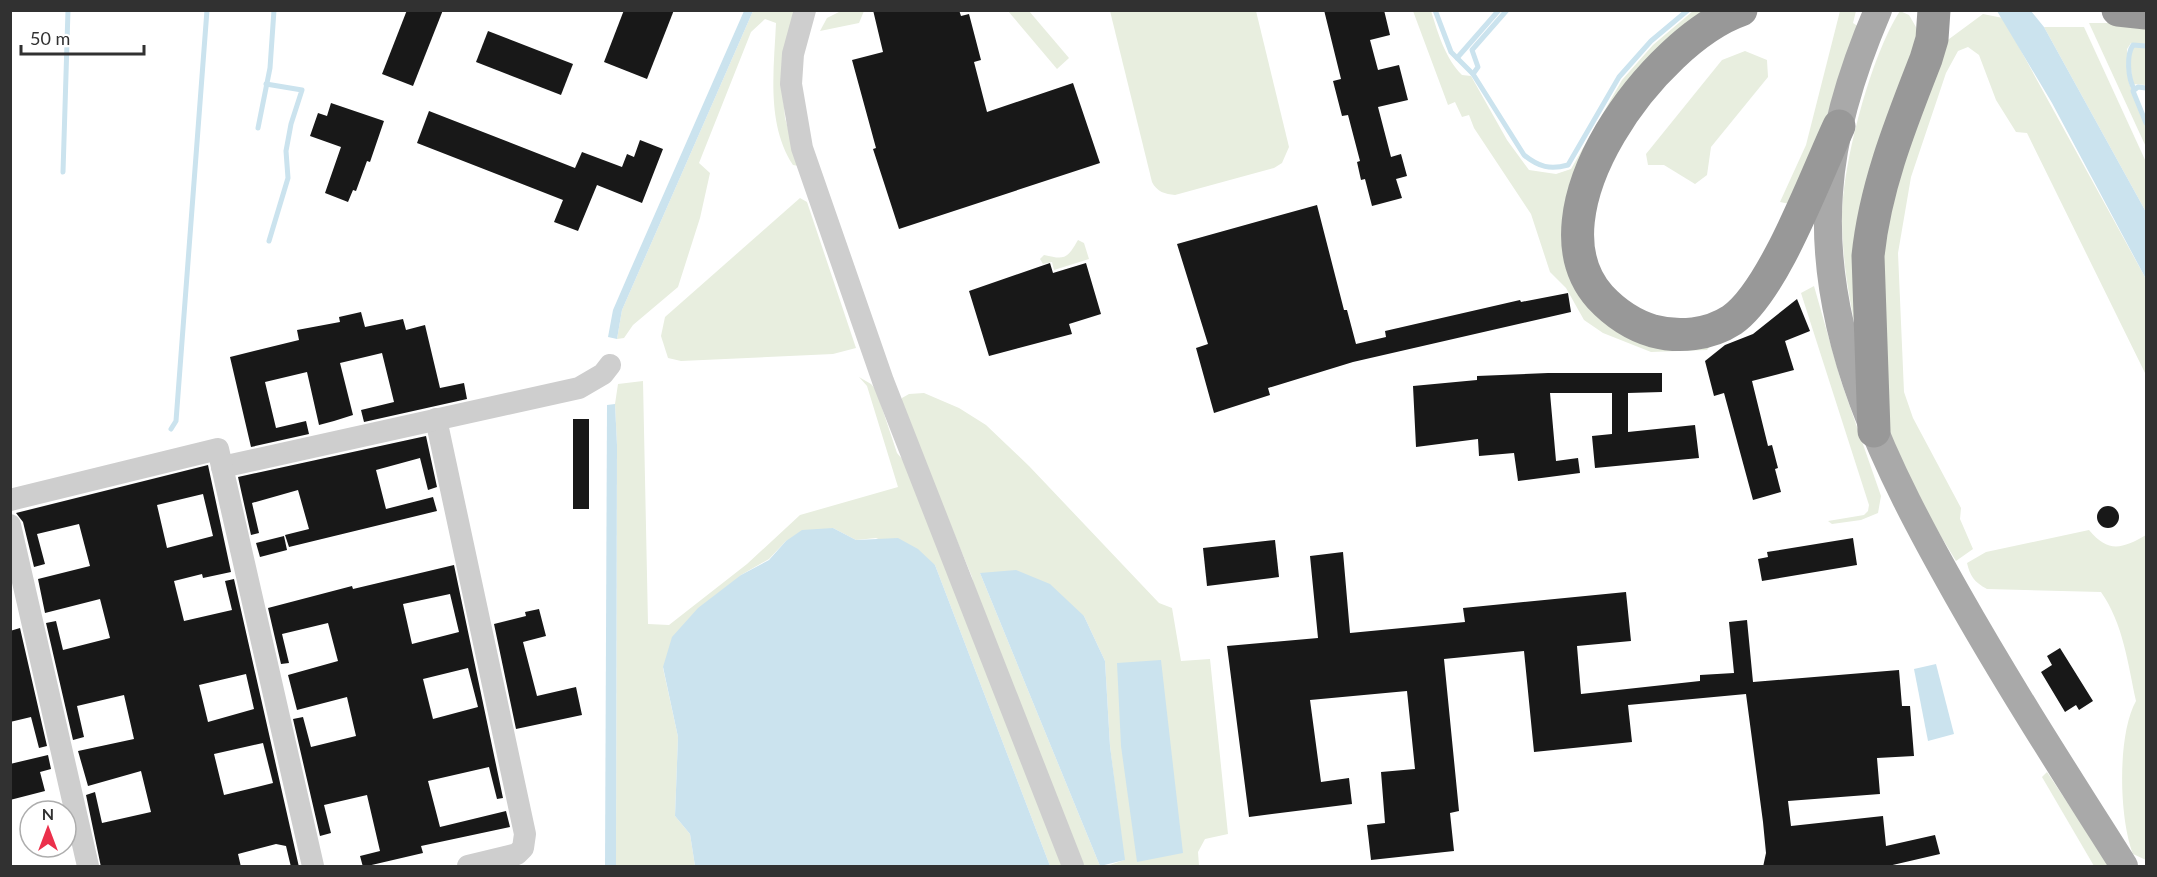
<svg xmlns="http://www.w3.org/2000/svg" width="2157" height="877" font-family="Lato,sans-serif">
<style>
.green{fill:#e8eedf}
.water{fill:#cbe3ee}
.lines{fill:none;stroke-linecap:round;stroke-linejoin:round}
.stream{stroke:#cbe3ee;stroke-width:5}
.building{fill:#181818;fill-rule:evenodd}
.minor{stroke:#cecece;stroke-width:22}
.major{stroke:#a9a9a9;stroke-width:28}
.highway{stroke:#989898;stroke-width:33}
</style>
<rect width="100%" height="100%" fill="#fff"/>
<g class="green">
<path d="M 753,11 L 796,11 L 782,83 L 785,118 L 799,166 L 793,165 C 766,124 774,69 776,23 L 765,19 L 751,32 L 699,163 L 710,173 L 700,218 L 678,287 L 633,325 L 624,338 L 617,339 L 622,310 Z"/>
<path d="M 841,11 L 864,11 L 859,23 L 820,31 L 827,18 Z"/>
<path d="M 1008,11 L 1029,11 L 1069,58 L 1057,69 Z"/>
<path d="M 1110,11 L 1256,11 L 1289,147 L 1282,163 L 1274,168 L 1175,195 C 1165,194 1157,192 1152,182 Z"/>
<path d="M 1413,11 L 1431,11 C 1438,33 1445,58 1462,75 L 1471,76 L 1507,140 L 1529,170 L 1556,174 L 1571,169 L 1622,80 L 1653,45 L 1693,11 L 1722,11 L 1609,123 L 1584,288 L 1713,342 L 1707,350 L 1651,352 L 1603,333 L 1584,320 L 1566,288 L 1550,272 L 1531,214 L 1474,128 L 1469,115 L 1462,117 L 1455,102 L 1448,105 Z"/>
<path d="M 1840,11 L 1856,11 L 1853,23 L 1859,27 L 1817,143 L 1790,204 L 1780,202 L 1806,145 Z"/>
<path d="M 1900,11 L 1909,15 L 1920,34 L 1860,348 C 1850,305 1842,262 1842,217 C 1842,164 1871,55 1900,11 Z"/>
<path d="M 1983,14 L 2003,18 L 2146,279 L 2146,375 L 2027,133 L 2016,132 L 1996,100 L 1979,55 L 1968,47 L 1958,51 L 1946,73 L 1911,177 L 1898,253 L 1904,392 L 1913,418 L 1961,508 L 1960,519 L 1973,549 L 1956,561 L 1922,505 L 1888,432 L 1879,398 L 1885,204 L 1945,42 Z"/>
<path d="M 2089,23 L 2146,23 L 2146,44 L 2131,43 L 2127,49 L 2129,83 L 2146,127 L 2146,147 Z"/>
<path d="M 2044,27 L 2084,27 L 2146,162 L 2146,212 Z"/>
<path d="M 2134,46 L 2146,48 L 2146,85 L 2132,84 L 2130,52 Z"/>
<path d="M 1745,51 L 1767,60 L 1768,77 L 1711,147 L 1707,175 L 1695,184 L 1664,165 L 1648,165 L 1646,154 L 1722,60 Z"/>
<path d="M 800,198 L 807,202 L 856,348 L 833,354 L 681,361 L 668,358 L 661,336 L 665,317 Z"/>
<path d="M 1078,240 L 1084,243 L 1089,259 L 1054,270 L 1052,262 L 1043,264 L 1040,259 L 1044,255 C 1065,260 1067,259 1078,240 Z"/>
<path d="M 1814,286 L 1841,381 L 1881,496 L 1878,513 L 1861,520 L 1832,524 L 1828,521 L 1864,515 L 1868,511 L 1869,505 L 1801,293 Z"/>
<path d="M 859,377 L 871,384 L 876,390 L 897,453 L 908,466 L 1064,866 L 1050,866 L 935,565 L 876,538 L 856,540 L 833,528 L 786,541 L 769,559 L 741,575 L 663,668 L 678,737 L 675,816 L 690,834 L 695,866 L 616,866 L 617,445 L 615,404 L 618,384 L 643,381 L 648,624 L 669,625 L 747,564 L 800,515 L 898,487 L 867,386 Z"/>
<path d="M 924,393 L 959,408 L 986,425 L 1029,466 L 1159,603 L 1172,608 L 1181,661 L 1210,659 L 1228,834 L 1205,839 L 1198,852 L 1199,866 L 1107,866 L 1124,860 L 1110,746 L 1105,661 L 1084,616 L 980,573 L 1100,866 L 1082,866 L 974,589 L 972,577 L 902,407 L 902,398 L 909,394 Z"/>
<path d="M 2089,530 C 2108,553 2122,549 2146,535 L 2146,860 L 2133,854 C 2119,818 2117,735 2136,701 C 2128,664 2123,623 2101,592 L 1987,589 C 1974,582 1970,576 1967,563 L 1986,552 Z"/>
<path d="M 2047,772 L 2101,853 L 2109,866 L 2094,866 L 2042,777 Z"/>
</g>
<g class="water">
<path d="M 744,11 L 753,11 L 622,310 L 617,339 L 608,337 L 613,310 L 629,273 Z"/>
<path d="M 1997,11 L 2031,11 L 2044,27 L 2146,212 L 2146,279 L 2052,103 Z"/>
<path d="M 615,404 L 617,445 L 616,866 L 605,866 L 607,405 Z"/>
<path d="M 833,528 L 856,540 L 898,538 L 918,549 L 935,565 L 1050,866 L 695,866 L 690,834 L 675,816 L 678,737 L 663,667 L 672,637 L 698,608 L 741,575 L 769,560 L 786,541 L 802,530 Z"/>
<path d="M 1016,570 L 1050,584 L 1084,616 L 1105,661 L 1110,746 L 1125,860 L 1100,866 L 980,573 Z"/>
<path d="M 1161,660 L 1183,853 L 1137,862 L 1121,746 L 1117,663 Z"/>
<path d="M 1936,664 L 1954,734 L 1928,741 L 1914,669 Z"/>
</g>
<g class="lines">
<g class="stream">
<path d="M 1435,10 L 1451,52 L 1473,74 L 1524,155 C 1539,167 1550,170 1568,165 L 1619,77 L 1651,41 L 1688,10"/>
<path d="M 1457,58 L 1499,10"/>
<path d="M 1473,74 L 1478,67 L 1472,50 L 1507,10"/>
<path d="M 266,84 L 302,90 L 291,124 L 286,151 L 288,178 L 269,241"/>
<path d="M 2146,88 L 2138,87 L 2133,91 L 2146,123"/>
<path d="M 2134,89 C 2128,78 2126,55 2133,45 L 2146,46"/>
<path d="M 258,128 L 270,68 L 274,10"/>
<path d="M 63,172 L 68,10"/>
<path d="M 171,429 L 176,421 L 207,10"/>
</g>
</g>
<g class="building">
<path d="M 407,10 L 443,10 L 413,86 L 382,74 Z"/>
<path d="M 624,10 L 674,10 L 647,79 L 604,62 Z"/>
<path d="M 873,10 L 959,10 L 961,16 L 969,14 L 981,60 L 974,62 L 987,112 L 1073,83 L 1100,163 L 899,229 L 873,149 L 876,148 L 852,60 L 883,52 Z"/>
<path d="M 1324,10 L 1384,10 L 1390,35 L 1370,40 L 1378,70 L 1399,65 L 1408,100 L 1378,107 L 1391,157 L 1401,154 L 1407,176 L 1396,179 L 1402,198 L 1372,206 L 1365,179 L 1361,180 L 1357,162 L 1360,161 L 1348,115 L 1342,116 L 1333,81 L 1341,79 Z"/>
<path d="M 488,31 L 573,64 L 561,95 L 476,62 Z"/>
<path d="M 331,103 L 384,121 L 370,162 L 367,161 L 356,191 L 353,190 L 348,202 L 325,193 L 341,147 L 310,136 L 318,113 L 327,116 Z"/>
<path d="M 429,111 L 575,168 L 582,152 L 622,167 L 627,154 L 634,157 L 640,140 L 663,149 L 642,203 L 597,185 L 578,231 L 554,222 L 563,200 L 417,143 Z"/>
<path d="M 1317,205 L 1344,310 L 1347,310 L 1356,344 L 1386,337 L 1385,331 L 1520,300 L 1521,302 L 1568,293 L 1571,312 L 1353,362 L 1268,388 L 1270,395 L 1214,413 L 1196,348 L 1208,344 L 1177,244 Z"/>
<path d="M 1050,263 L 1053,273 L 1086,263 L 1101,314 L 1069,324 L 1072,334 L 989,356 L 969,291 Z"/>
<path d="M 1797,299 L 1810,331 L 1785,341 L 1794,370 L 1752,381 L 1768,446 L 1772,445 L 1778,468 L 1775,469 L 1781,492 L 1753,500 L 1724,393 L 1714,396 L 1705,361 L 1725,345 L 1753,334 Z"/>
<path d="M 361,312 L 365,327 L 403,319 L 406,330 L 425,325 L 440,388 L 464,383 L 467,399 L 364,422 L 361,410 L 394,402 L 382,353 L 340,363 L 353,415 L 334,421 L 319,425 L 307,372 L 265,382 L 276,428 L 306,421 L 309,434 L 251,447 L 230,357 L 299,340 L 297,330 L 340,322 L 339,317 Z"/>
<path d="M 1548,373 L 1662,373 L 1662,392 L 1628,393 L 1628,432 L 1695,425 L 1699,458 L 1595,468 L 1592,436 L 1612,434 L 1612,393 L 1550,393 L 1556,461 L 1578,458 L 1580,473 L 1518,481 L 1514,453 L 1479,456 L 1478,439 L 1416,447 L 1413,386 L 1477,380 L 1477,376 Z"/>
<rect x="573" y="419" width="16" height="90"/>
<path d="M 426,436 L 437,487 L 428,490 L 420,458 L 376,470 L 386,509 L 433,497 L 437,511 L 289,547 L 285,535 L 309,529 L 298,490 L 252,503 L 259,533 L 251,535 L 238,477 Z"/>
<path d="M 208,465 L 231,572 L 203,578 L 202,574 L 174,581 L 184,621 L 232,610 L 225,581 L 234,579 L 299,867 L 291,867 L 286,846 L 276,844 L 238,854 L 241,867 L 101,867 L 86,795 L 95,792 L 102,823 L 151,812 L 141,771 L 88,786 L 78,751 L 134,739 L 124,695 L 77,706 L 84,737 L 73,740 L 46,623 L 56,621 L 63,650 L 110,638 L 100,599 L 45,613 L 38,579 L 90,566 L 79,524 L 37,534 L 45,564 L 34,567 L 23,522 L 16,513 ZM 203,494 L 213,536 L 167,548 L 157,505 ZM 246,674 L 254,709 L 208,722 L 199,685 ZM 263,743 L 273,783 L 224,795 L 214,754 Z"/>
<circle cx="2108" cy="517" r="11"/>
<path d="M 284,536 L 287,550 L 260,557 L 256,543 Z"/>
<path d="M 1853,538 L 1857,565 L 1762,581 L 1758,559 L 1768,557 L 1767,552 Z"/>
<path d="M 1275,540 L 1279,577 L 1207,586 L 1203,548 Z"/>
<path d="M 1343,552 L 1350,633 L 1465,622 L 1463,608 L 1626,592 L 1631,641 L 1577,646 L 1581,694 L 1700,681 L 1700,675 L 1734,673 L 1729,622 L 1747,620 L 1753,682 L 1899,670 L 1902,706 L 1910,706 L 1914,756 L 1877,758 L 1880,794 L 1788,801 L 1791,826 L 1883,816 L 1886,846 L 1935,835 L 1940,854 L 1884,867 L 1763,867 L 1766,853 L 1763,822 L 1746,694 L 1628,705 L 1632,742 L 1534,752 L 1524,651 L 1444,659 L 1459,811 L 1450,813 L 1454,851 L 1371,860 L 1367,825 L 1385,823 L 1381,772 L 1415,769 L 1407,691 L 1310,700 L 1321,782 L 1349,778 L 1352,804 L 1249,817 L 1227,646 L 1318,638 L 1310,556 Z"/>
<path d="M 454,565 L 503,798 L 497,799 L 489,767 L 428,781 L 440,827 L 506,811 L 510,827 L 421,846 L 423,853 L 363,867 L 360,856 L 380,851 L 367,795 L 324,805 L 331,833 L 320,836 L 293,719 L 303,717 L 311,747 L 356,736 L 347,697 L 297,710 L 288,675 L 338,661 L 328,623 L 282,634 L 289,663 L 281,664 L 268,608 L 352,586 L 353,589 ZM 450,594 L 459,632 L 412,644 L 403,604 ZM 468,668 L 478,707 L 433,719 L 423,679 Z"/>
<path d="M 539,609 L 546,636 L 523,642 L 537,696 L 576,687 L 582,715 L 516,729 L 494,624 L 526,616 L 525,612 Z"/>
<path d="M 20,628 L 47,746 L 39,748 L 31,717 L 10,722 L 10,631 Z"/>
<path d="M 2060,648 L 2093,701 L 2079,710 L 2076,705 L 2065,712 L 2041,672 L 2052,665 L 2047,656 Z"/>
<path d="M 48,755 L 51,769 L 40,772 L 45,791 L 10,800 L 10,764 Z"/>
</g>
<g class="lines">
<g class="minor">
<path d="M 805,10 L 793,54 L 791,84 L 802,148 L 883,381 L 1073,866"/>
<path d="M 436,419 L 525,834 L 523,848 L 517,854 L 468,866"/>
<path d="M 222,467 L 579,388 L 603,374 L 610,365"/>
<path d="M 10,500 L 218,449 L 313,866"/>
<path d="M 10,525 L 88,866"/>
</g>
<path class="major" d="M 1878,10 C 1854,66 1833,131 1829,192 C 1818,336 1888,472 1957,594 C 2009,686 2067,776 2124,866"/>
<g class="highway">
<path d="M 1741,10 C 1655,40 1525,213 1600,297 C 1614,312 1633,325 1653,331 C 1679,338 1709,335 1732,320 C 1774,291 1816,175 1839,126"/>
<path d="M 2118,10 L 2146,13"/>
<path d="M 1874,431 L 1868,256 C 1875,187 1901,123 1926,59 L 1932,39 L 1934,10"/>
</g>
</g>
<rect width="2157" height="877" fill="none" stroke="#313131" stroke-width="24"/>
<g transform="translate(48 829)"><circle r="28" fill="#ffffff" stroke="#adadad" stroke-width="1.5"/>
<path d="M0-4.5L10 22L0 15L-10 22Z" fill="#eb304b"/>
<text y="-9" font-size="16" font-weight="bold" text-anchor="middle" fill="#313131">N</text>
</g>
<path d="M21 45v9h123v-9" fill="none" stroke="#313131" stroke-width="3"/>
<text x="30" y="45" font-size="18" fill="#313131" stroke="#ffffff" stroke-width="4.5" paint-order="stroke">50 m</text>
</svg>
